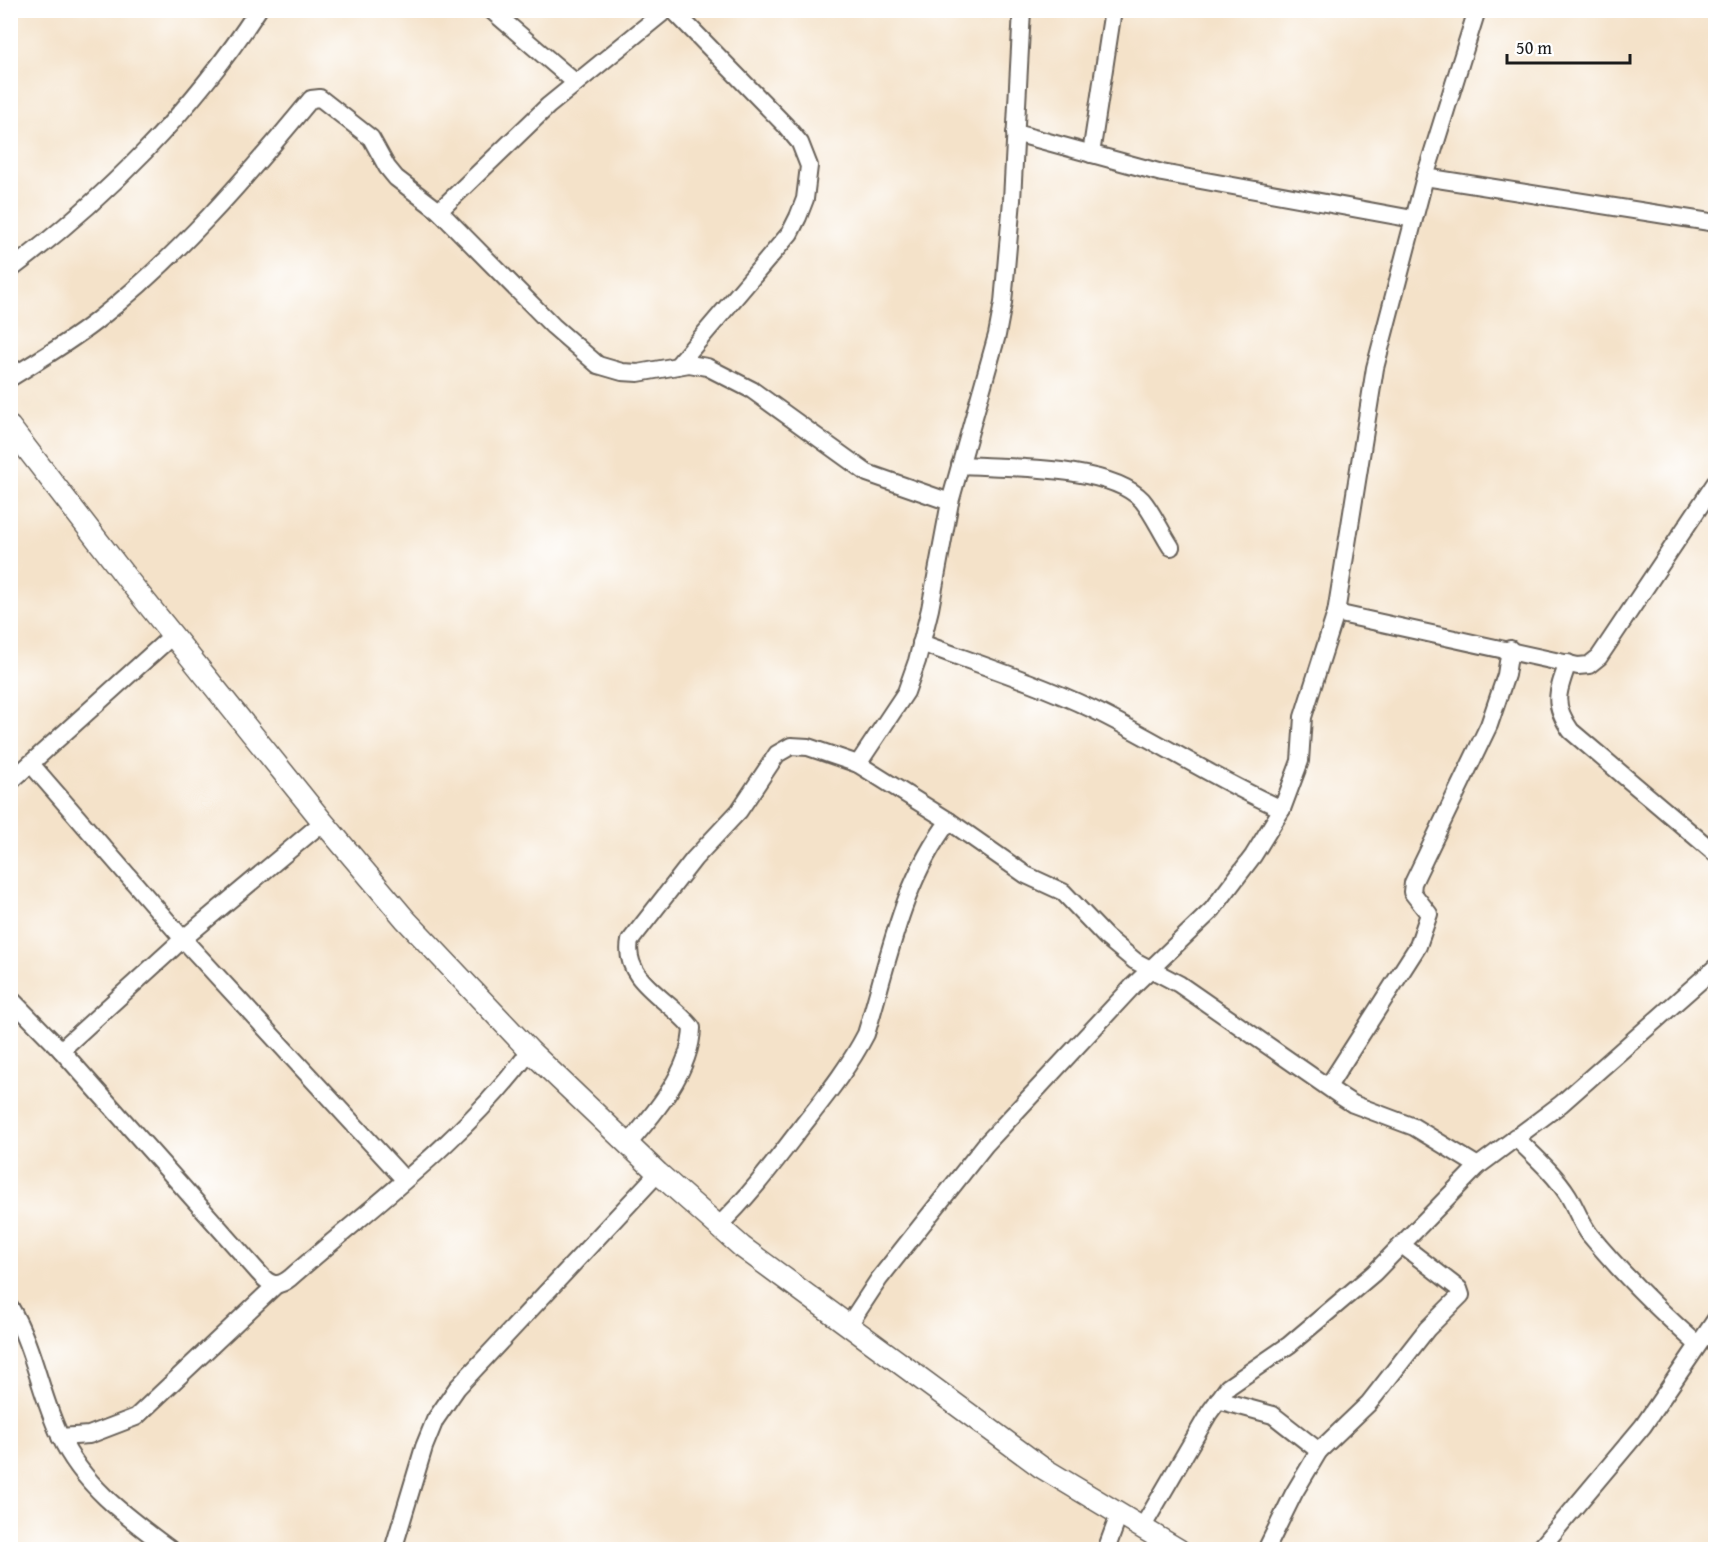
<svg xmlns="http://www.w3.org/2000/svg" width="1726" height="1560" font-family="'Gentium Book Plus',serif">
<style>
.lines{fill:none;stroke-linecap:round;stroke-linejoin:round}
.minor-casing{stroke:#686159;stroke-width:20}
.tertiary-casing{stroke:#686159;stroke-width:24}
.minor{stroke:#fff;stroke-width:16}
.tertiary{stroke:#fff;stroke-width:21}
</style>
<rect width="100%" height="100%" fill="#fff"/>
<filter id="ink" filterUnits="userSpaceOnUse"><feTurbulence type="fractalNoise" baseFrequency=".0167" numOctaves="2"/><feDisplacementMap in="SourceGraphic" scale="12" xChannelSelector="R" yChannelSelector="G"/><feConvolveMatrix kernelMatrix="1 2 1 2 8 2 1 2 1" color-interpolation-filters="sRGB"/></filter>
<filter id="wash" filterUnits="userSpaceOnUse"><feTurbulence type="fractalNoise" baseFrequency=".008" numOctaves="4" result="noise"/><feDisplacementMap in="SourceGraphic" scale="24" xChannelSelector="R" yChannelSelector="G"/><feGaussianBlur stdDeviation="1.35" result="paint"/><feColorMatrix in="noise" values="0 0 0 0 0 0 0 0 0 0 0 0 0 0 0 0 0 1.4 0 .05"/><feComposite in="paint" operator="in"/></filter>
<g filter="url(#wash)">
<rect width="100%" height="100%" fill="#f4e2c9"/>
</g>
<g filter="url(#ink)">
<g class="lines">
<defs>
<g id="minor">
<path d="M 491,10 L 576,83"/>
<path d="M 673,10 L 785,125 L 800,143 L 809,166 L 805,199 L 798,217 L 790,233 L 677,366"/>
<path d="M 1015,133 L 1162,173 L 1413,219"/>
<path d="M 1091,154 L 1113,10"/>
<path d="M 1425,177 L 1716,223"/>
<path d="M 439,211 L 548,106 L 666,10"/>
<path d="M 10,270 C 105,199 193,110 258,10"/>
<path d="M 10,378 C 39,360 68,343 95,322 C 176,259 246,178 311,99 L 320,98 L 371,138 L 387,167 L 396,178 L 439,211 L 553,326 L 598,365 L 622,372 L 638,373 L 689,364 L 707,367 L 752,390 L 867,473 L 950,502"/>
<path d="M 960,465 C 1007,468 1110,465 1142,500 C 1153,513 1161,532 1171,547"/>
<path d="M 1336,613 L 1578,666 L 1589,665 L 1599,657 L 1716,482"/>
<path d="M 921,643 C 978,664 1037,683 1092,709 C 1156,740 1216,780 1282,809"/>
<path d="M 1568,663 C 1557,693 1552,704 1571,731 L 1716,854"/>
<path d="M 31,764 L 183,939 L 404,1179"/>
<path d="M 858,764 L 906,692 L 917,661 L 930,609 L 950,502 L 997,335 L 1003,303 L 1012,200 L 1022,10"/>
<path d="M 10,782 L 173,635"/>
<path d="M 10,998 L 61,1050 L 259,1273 C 269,1285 278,1288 290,1278 C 373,1205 464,1140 530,1051"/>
<path d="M 61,1050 L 183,939 L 323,822"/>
<path d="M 1329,1085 L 1418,946 L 1429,914 L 1412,892 L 1413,883 L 1489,725 L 1506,675 L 1510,649"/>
<path d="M 1515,1137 C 1533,1155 1554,1173 1568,1195 C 1576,1208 1580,1222 1590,1235 C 1622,1274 1660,1311 1697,1344"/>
<path d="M 628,1144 C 654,1114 691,1071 692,1028 C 671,1000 622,981 630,941 L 694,859 L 739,811 L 777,754 L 791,746 L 808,747 L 858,764 L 949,821 L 1026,875 L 1063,892 L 1106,937 L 1135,961 L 1179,984 L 1339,1095 L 1353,1104 L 1414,1127 L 1478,1166"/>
<path d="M 717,1227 C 748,1198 774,1163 800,1129 C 824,1098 848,1069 866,1034 C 889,960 901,884 949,821"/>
<path d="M 10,1307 C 34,1347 40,1394 60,1436 C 83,1486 128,1518 171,1550"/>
<path d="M 848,1326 L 879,1279 L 985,1145 L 1133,986 L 1212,910 L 1253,856 L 1282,809 L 1300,761 L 1303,717 L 1336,613 L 1375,368 L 1425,177 L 1477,10"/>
<path d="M 1218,1400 L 1273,1415 L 1319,1451"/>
<path d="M 60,1437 L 89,1435 L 136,1417 L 276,1285"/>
<path d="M 1142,1528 L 1209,1413 L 1228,1387 L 1289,1345 L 1374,1273 L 1478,1166 L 1561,1104 L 1716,967"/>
<path d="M 393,1550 L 424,1447 L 435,1420 L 457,1388 L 658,1173"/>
<path d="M 1106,1550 L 1119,1515"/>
<path d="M 1266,1550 L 1294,1493 L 1319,1451 L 1369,1403 L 1427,1329 L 1461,1295 L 1459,1289 L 1402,1245"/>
<path d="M 1539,1550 L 1643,1426 L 1716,1319"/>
</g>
<path id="tertiary" d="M 10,427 L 129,581 L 323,822 L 405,919 L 530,1051 L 658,1173 L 742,1247 L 1041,1467 L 1179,1550"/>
</defs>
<use href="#minor" class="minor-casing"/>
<use href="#tertiary" class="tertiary-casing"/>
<use href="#minor" class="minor"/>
<use href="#tertiary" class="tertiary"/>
</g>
</g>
<rect width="1726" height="1560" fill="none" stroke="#fff" stroke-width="36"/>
<path d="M1507 54v9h123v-9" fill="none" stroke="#1c1c1c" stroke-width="3"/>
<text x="1516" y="54" font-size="18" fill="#1c1c1c" stroke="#ffffff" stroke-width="4.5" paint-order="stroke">50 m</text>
</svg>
